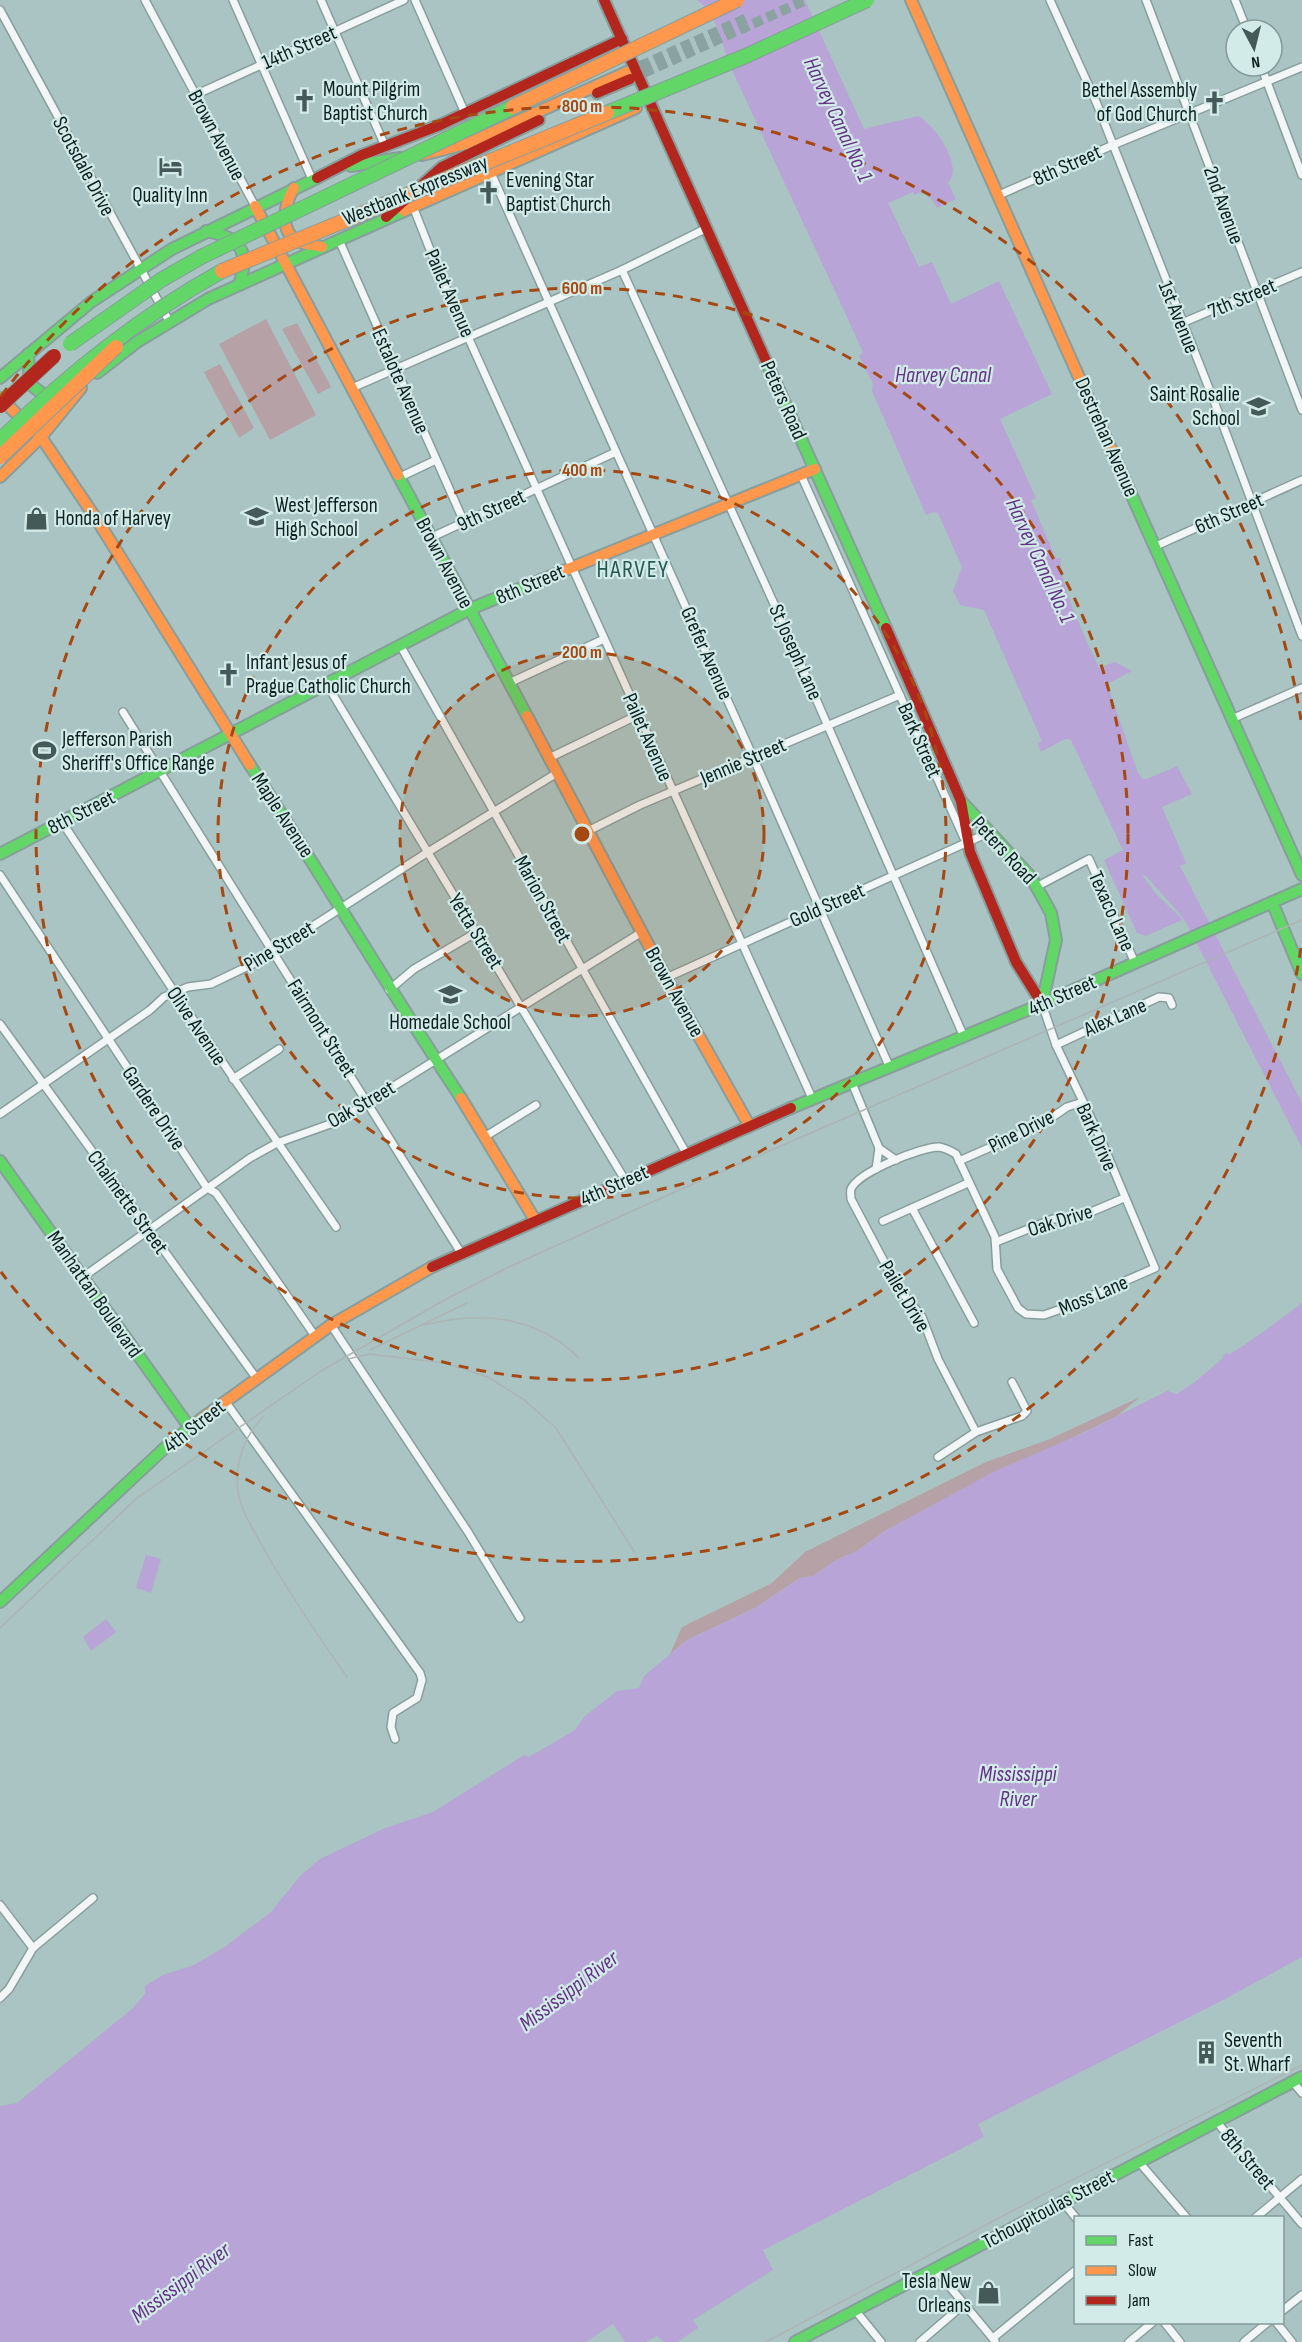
<svg xmlns="http://www.w3.org/2000/svg" width="1302" height="2342" font-family="'Sofia Sans Condensed',sans-serif">
<style>
.green{fill:#b6a2a6}
.water{fill:#b8a4d6}
.pier{fill:#a9c4c2}
.lines{fill:none;stroke-linecap:round;stroke-linejoin:round}
.secondary-tunnel{stroke:#8aa3a1;stroke-width:10;stroke-dasharray:10 5;stroke-linecap:butt}
.street-casing{stroke:#889e9c;stroke-width:10}
.fast-casing{stroke:#889e9c;stroke-width:14}
.slow-casing{stroke:#889e9c;stroke-width:14}
.jam-casing{stroke:#889e9c;stroke-width:14}
.street{stroke:#f2f6f6;stroke-width:7}
.fast{stroke:#63d668;stroke-width:10}
.slow{stroke:#ff974d;stroke-width:10}
.jam{stroke:#b3261e;stroke-width:10}
.rail{stroke:#adb4b4;stroke-width:1.5}
.fast-bridge-casing{stroke:#889e9c;stroke-width:16;stroke-linecap:butt}
.slow-bridge-casing{stroke:#889e9c;stroke-width:16;stroke-linecap:butt}
.jam-bridge-casing{stroke:#889e9c;stroke-width:16;stroke-linecap:butt}
.fast-bridge{stroke:#63d668;stroke-width:14}
.slow-bridge{stroke:#ff974d;stroke-width:14}
.jam-bridge{stroke:#b3261e;stroke-width:14}
.ring{fill:none;stroke:#a64812;stroke-width:3;stroke-dasharray:10 8}
.labels{text-anchor:middle;stroke-width:4.5;stroke-linejoin:round;paint-order:stroke}
.street-label{font-size:21px;fill:#0c211f;stroke:#d2ebe8}
.poi-label{font-size:21px;fill:#0c211f;stroke:#d2ebe8;text-anchor:start}
.water-label{font-size:22px;font-style:italic;fill:#643285;stroke:#d2ebe8}
.quarter-label{font-size:24px;letter-spacing:1.5px;fill:#265854;stroke:#d2ebe8}
.centre{fill:#a64812;stroke:#d2ebe8;stroke-width:3}
.ring-label{font-size:18px;text-anchor:middle;font-weight:bold;fill:#a64812;stroke:#d2ebe8;stroke-width:4.5;stroke-linejoin:round;paint-order:stroke}
</style>
<rect width="100%" height="100%" fill="#a9c4c2"/>
<g class="green">
<path d="M 266,319 L 316,415 L 270,440 L 219,344 Z"/>
<path d="M 297,323 L 331,387 L 318,394 L 282,329 Z"/>
<path d="M 220,364 L 254,428 L 239,438 L 204,372 Z"/>
<path d="M 1140,1397 L 1117,1416 L 928,1508 L 885,1531 L 857,1551 L 836,1560 L 813,1576 L 800,1578 L 755,1608 L 687,1640 L 670,1654 L 682,1627 L 772,1583 L 805,1552 L 986,1462 L 1050,1439 Z"/>
</g>
<g class="water">
<path d="M 697,0 L 805,0 L 864,129 L 918,116 C 935,125 964,166 948,183 L 956,199 L 937,208 L 926,190 L 914,195 L 913,192 L 888,203 L 919,267 L 932,262 L 951,304 L 999,281 L 1052,394 L 1000,419 L 1036,498 L 1031,500 L 1056,559 L 1061,558 C 1056,578 1089,646 1099,668 L 1115,662 L 1132,671 L 1107,684 L 1138,773 L 1143,779 L 1147,779 L 1177,766 L 1192,794 L 1162,807 L 1186,863 L 1180,866 L 1302,1103 L 1302,1148 L 1184,919 L 1146,936 L 1137,933 L 1104,860 L 1123,850 L 1071,740 L 1065,739 L 1041,752 L 1038,743 L 1042,741 L 984,610 L 960,605 L 953,591 L 962,567 L 938,513 L 934,512 L 926,515 L 872,391 L 873,383 L 859,356 L 863,352 C 820,258 776,165 733,72 C 722,48 719,15 697,0 Z"/>
<path d="M 1302,1301 L 1302,1957 L 1225,1999 L 978,2124 L 984,2137 L 763,2250 L 773,2270 L 693,2320 L 698,2328 L 677,2342 L 664,2342 L 657,2336 L 646,2342 L 625,2342 L 613,2324 L 586,2342 L 0,2342 L 0,2106 L 17,2103 L 133,2008 L 145,1994 L 145,1986 L 163,1975 L 194,1965 L 223,1948 L 271,1912 L 300,1876 L 320,1859 L 385,1828 L 433,1812 L 524,1755 L 529,1757 L 575,1730 L 585,1716 L 617,1691 L 639,1688 L 644,1676 L 687,1640 L 755,1608 L 800,1578 L 813,1576 L 836,1560 L 857,1551 L 885,1531 L 993,1472 L 1081,1434 L 1183,1383 Z"/>
<path d="M 146,1555 L 161,1559 L 151,1593 L 136,1588 Z"/>
<path d="M 106,1619 L 116,1632 L 91,1651 L 83,1637 Z"/>
</g>
<g class="pier">
<path d="M 1142,875 L 1146,876 L 1184,919 L 1209,967 L 1206,969 L 1183,920 L 1157,895 Z"/>
<path d="M 1297,1159 L 1302,1188 L 1302,1235 L 1293,1161 Z"/>
<path d="M 1302,1298 L 1302,1303 L 1256,1337 L 1229,1355 L 1225,1350 L 1264,1320 Z"/>
<path d="M 1219,1354 L 1224,1357 L 1195,1382 L 1177,1394 L 1168,1391 Z"/>
</g>
<g class="lines">
<g class="secondary-tunnel">
<path d="M 627,72 L 747,18"/>
<path d="M 630,79 L 806,0"/>
</g>
<defs>
<g id="street">
<path d="M 145,0 L 255,206"/>
<path d="M 233,0 L 312,179"/>
<path d="M 321,0 L 385,146"/>
<path d="M 415,0 L 465,113"/>
<path d="M 1050,0 L 1097,104 L 1214,401 L 1302,636"/>
<path d="M 1146,0 L 1302,410"/>
<path d="M 1235,0 L 1247,30"/>
<path d="M 0,10 L 169,321"/>
<path d="M 1261,66 L 1302,175"/>
<path d="M 195,95 L 404,0"/>
<path d="M 491,173 L 753,757 L 890,1068"/>
<path d="M 999,195 L 1113,145 L 1302,67"/>
<path d="M 414,209 L 440,275 L 812,1098"/>
<path d="M 339,240 L 464,522"/>
<path d="M 622,270 L 785,628 L 964,1037"/>
<path d="M 1182,323 L 1302,272"/>
<path d="M 352,388 L 622,270 L 707,228"/>
<path d="M 801,475 L 964,838"/>
<path d="M 400,477 L 436,460"/>
<path d="M 432,537 L 616,452"/>
<path d="M 1156,546 L 1302,480"/>
<path d="M 400,645 L 686,1153"/>
<path d="M 326,683 L 625,1180"/>
<path d="M 509,683 L 604,639"/>
<path d="M 123,712 L 461,1253"/>
<path d="M 1234,718 L 1302,688"/>
<path d="M 549,758 L 638,715"/>
<path d="M 62,822 L 175,993 L 336,1227"/>
<path d="M 588,831 L 640,805 L 900,695"/>
<path d="M 0,875 L 207,1188 L 216,1193 L 315,1336"/>
<path d="M 1038,886 L 1089,859 L 1135,963"/>
<path d="M 666,978 L 988,833"/>
<path d="M 389,990 L 414,969 L 477,932"/>
<path d="M 0,1024 L 257,1379"/>
<path d="M 1056,1045 L 1159,997 L 1169,998 L 1172,1005"/>
<path d="M 233,1079 L 279,1049"/>
<path d="M 852,1083 L 879,1148"/>
<path d="M 0,1114 L 150,1010 L 164,997 L 188,987 L 211,984 L 257,962 L 428,852 L 557,773"/>
<path d="M 486,1136 L 536,1105"/>
<path d="M 959,1161 L 1041,1125 L 1067,1107 L 1083,1102"/>
<path d="M 876,1169 L 879,1148 L 896,1160"/>
<path d="M 912,1208 L 974,1323"/>
<path d="M 883,1221 L 968,1183"/>
<path d="M 996,1242 L 1053,1219 L 1077,1218 L 1124,1198"/>
<path d="M 83,1277 L 250,1158 L 277,1143 L 336,1122 L 642,932"/>
<path d="M 331,1325 L 468,1532 L 520,1618"/>
<path d="M 225,1401 L 420,1673 L 422,1680 L 417,1698 L 393,1713 L 391,1727 L 395,1739"/>
<path d="M 976,1432 L 938,1359 L 922,1317 L 897,1286 L 851,1199 C 851,1195 850,1192 851,1189 C 858,1172 921,1147 939,1147 C 946,1148 951,1151 956,1154 L 995,1237 L 997,1269 L 1018,1308 L 1026,1314 L 1044,1315 L 1061,1309 L 1155,1268 L 1099,1135 L 1056,1045 L 1042,1004"/>
<path d="M 938,1457 L 976,1432 L 1022,1416 L 1027,1411 L 1012,1382"/>
<path d="M 0,1905 L 33,1948"/>
<path d="M 0,1998 L 9,1989 L 33,1948 L 93,1898"/>
<path d="M 1293,2082 L 1302,2093"/>
<path d="M 1216,2121 L 1302,2224"/>
<path d="M 1139,2162 L 1187,2218"/>
<path d="M 1063,2202 L 1076,2218"/>
<path d="M 1255,2218 L 1302,2179"/>
<path d="M 935,2269 L 995,2341"/>
<path d="M 855,2310 L 881,2342"/>
<path d="M 1282,2311 L 1302,2295"/>
<path d="M 1164,2322 L 1180,2342"/>
<path d="M 1276,2322 L 1292,2342"/>
<path d="M 993,2338 L 1076,2270"/>
<path d="M 920,2342 L 964,2304"/>
<path d="M 1129,2342 L 1153,2322"/>
<path d="M 1244,2342 L 1268,2322"/>
</g>
<g id="fast">
<path d="M 351,166 L 400,158"/>
<path d="M 206,231 C 240,237 251,251 239,285"/>
<path d="M 28,354 L 30,384 L 50,400"/>
<path d="M 766,361 L 886,628"/>
<path d="M 97,373 L 137,342 L 208,299 L 404,211"/>
<path d="M 0,378 L 91,302 L 172,249 L 317,178"/>
<path d="M 1115,458 L 1302,875"/>
<path d="M 398,475 L 527,716"/>
<path d="M 250,765 C 322,875 388,988 461,1098"/>
<path d="M 961,801 L 1031,877 L 1051,913 L 1056,940 L 1042,1004 L 1041,1002"/>
<path d="M 0,854 L 470,609 L 541,580"/>
<path d="M 1272,902 L 1302,974"/>
<path d="M 791,1108 L 1042,1004 L 1302,889"/>
<path d="M 0,1161 L 190,1428"/>
<path d="M 0,1602 L 169,1444 L 200,1420"/>
<path d="M 795,2342 L 1302,2077"/>
</g>
<g id="slow">
<path d="M 911,0 L 1115,458"/>
<path d="M 422,155 L 466,144 L 627,72"/>
<path d="M 294,188 C 285,203 278,231 298,241 C 304,245 315,245 322,247"/>
<path d="M 255,206 L 398,475"/>
<path d="M 404,211 L 636,108"/>
<path d="M 0,398 L 41,437 L 99,523 L 250,765"/>
<path d="M 0,477 L 41,437 L 81,388"/>
<path d="M 541,580 L 815,469"/>
<path d="M 527,716 L 666,978 L 749,1125"/>
<path d="M 461,1098 L 535,1220"/>
<path d="M 200,1420 L 331,1325 L 432,1267"/>
</g>
<g id="jam">
<path d="M 604,0 L 766,361"/>
<path d="M 597,93 L 630,79"/>
<path d="M 317,178 L 362,155 L 440,125 L 622,39"/>
<path d="M 386,217 L 442,167 L 539,120"/>
<path d="M 886,628 L 961,801 L 970,852 L 1016,962 L 1041,1002"/>
<path d="M 432,1267 L 791,1108"/>
</g>
</defs>
<use href="#street" class="street-casing"/>
<use href="#fast" class="fast-casing"/>
<use href="#slow" class="slow-casing"/>
<use href="#jam" class="jam-casing"/>
<use href="#street" class="street"/>
<use href="#fast" class="fast"/>
<use href="#slow" class="slow"/>
<use href="#jam" class="jam"/>
<g class="rail">
<path d="M 424,1325 C 481,1311 536,1315 579,1358"/>
<path d="M 370,1350 L 467,1303"/>
<path d="M 348,1359 L 370,1354 L 445,1363 L 488,1377 L 523,1399 L 556,1428 L 635,1553"/>
<path d="M 264,1416 C 244,1436 234,1464 238,1492 C 241,1511 251,1525 260,1542 C 286,1589 316,1633 347,1677"/>
<path d="M 0,1628 L 137,1498 L 321,1371 L 448,1298 L 509,1267 L 670,1194 L 1302,920"/>
<path d="M 766,2342 L 1048,2192 L 1302,2065"/>
</g>
<defs>
<g id="fast-bridge">
<path d="M 607,113 L 748,55 L 867,0"/>
<path d="M 70,344 L 161,280 L 201,257 L 513,107"/>
<path d="M 0,440 C 68,375 139,317 222,271"/>
</g>
<g id="slow-bridge">
<path d="M 513,107 L 737,0"/>
<path d="M 222,271 L 607,113"/>
<path d="M 0,457 L 116,347"/>
</g>
<path id="jam-bridge" d="M 0,406 L 54,356"/>
</defs>
<use href="#fast-bridge" class="fast-bridge-casing"/>
<use href="#slow-bridge" class="slow-bridge-casing"/>
<use href="#jam-bridge" class="jam-bridge-casing"/>
<use href="#fast-bridge" class="fast-bridge"/>
<use href="#slow-bridge" class="slow-bridge"/>
<use href="#jam-bridge" class="jam-bridge"/>
</g>
<circle cx="582" cy="834" r="182" fill="#a64812" fill-opacity=".12"/>
<g class="ring">
<circle cx="582" cy="834" r="182"/>
<circle cx="582" cy="834" r="364"/>
<circle cx="582" cy="834" r="546"/>
<path d="M1301 948A728 728 0 0 1 1 1272M1 396A728 728 0 0 1 1301 720"/>
</g>
<defs>
<symbol id="church-bare" viewBox="-9 -9 18 18"><path d="M-1.2-6h2.4v3.5h3.3v2.4h-3.3V6h-2.4V-.1h-3.3v-2.4h3.3Z" fill="#435a58" stroke="#d2ebe8" stroke-width="2.5" paint-order="stroke"/></symbol>
<symbol id="hotel-bare" viewBox="-9 -9 18 18"><path d="M-6-4.5h1.5V1H6V5H4.5V3h-9V5H-6ZM-4 0a1.8 1.8 0 1 1 3.6 0ZM.5 0V-2.5h3Q6-2.5 6 0Z" fill="#435a58" stroke="#d2ebe8" stroke-width="2.5" paint-order="stroke"/></symbol>
<symbol id="school-bare" viewBox="-9 -9 18 18"><path d="M0-5L7-2L0 1L-7-2ZM-4 1L0 2.5L4 1V4Q0 6-4 4Z" fill="#435a58" stroke="#d2ebe8" stroke-width="2.5" paint-order="stroke"/></symbol>
<symbol id="shop-bare" viewBox="-9 -9 18 18"><path d="M-5-2.5h2.3a2.7 3.5 0 0 1 5.4 0H5L5.5 6h-11ZM-1.5-2.5h3a1.5 2.3 0 0 0-3 0Z" fill="#435a58" stroke="#d2ebe8" stroke-width="2.5" paint-order="stroke"/></symbol>
<symbol id="stadium-bare" viewBox="-9 -9 18 18"><path d="M0-5a6.5 5 0 1 0 0 10a6.5 5 0 1 0 0-10ZM-3.5-1.8h7v3.6h-7Z" fill="#435a58" stroke="#d2ebe8" stroke-width="2.5" paint-order="stroke"/></symbol>
<symbol id="building-bare" viewBox="-9 -9 18 18"><path d="M-4-6H4V6H1V3H-1V6H-4ZM-2.5-4.3h1.7v1.8h-1.7ZM.8-4.3h1.7v1.8H.8ZM-2.5-1h1.7V.8h-1.7ZM.8-1h1.7V.8H.8Z" fill="#435a58" stroke="#d2ebe8" stroke-width="2.5" paint-order="stroke"/></symbol>
</defs>
<g fill-rule="evenodd">
<use href="#church-bare" x="288" y="84" width="33" height="33"/>
<use href="#church-bare" x="1198" y="86" width="33" height="33"/>
<use href="#hotel-bare" x="154" y="150" width="33" height="33"/>
<use href="#church-bare" x="472" y="176" width="33" height="33"/>
<use href="#school-bare" x="1242" y="390" width="33" height="33"/>
<use href="#school-bare" x="240" y="500" width="33" height="33"/>
<use href="#shop-bare" x="20" y="502" width="33" height="33"/>
<use href="#church-bare" x="212" y="658" width="33" height="33"/>
<use href="#stadium-bare" x="28" y="734" width="33" height="33"/>
<use href="#school-bare" x="434" y="978" width="33" height="33"/>
<use href="#building-bare" x="1190" y="2036" width="33" height="33"/>
<use href="#shop-bare" x="972" y="2276" width="33" height="33"/>
</g>
<g class="labels">
<g class="street-label">
<text transform="translate(299 47) rotate(-24)" y="7">14th Street</text>
<text transform="translate(217 135) rotate(62)" y="7">Brown Avenue</text>
<text transform="translate(1067 165) rotate(-24)" y="7">8th Street</text>
<text transform="translate(84 166) rotate(62)" y="7">Scotsdale Drive</text>
<text transform="translate(415 190) rotate(-22)" y="7">Westbank Expressway</text>
<text transform="translate(1224 205) rotate(70)" y="7">2nd Avenue</text>
<text transform="translate(450 293) rotate(66)" y="7">Pailet Avenue</text>
<text transform="translate(1242 298) rotate(-23)" y="7">7th Street</text>
<text transform="translate(1179 317) rotate(68)" y="7">1st Avenue</text>
<text transform="translate(401 381) rotate(66)" y="7">Estalote Avenue</text>
<text transform="translate(784 400) rotate(66)" y="7">Peters Road</text>
<text transform="translate(1107 437) rotate(66)" y="7">Destrehan Avenue</text>
<text transform="translate(491 510) rotate(-25)" y="7">9th Street</text>
<text transform="translate(1229 513) rotate(-24)" y="7">6th Street</text>
<text transform="translate(445 563) rotate(62)" y="7">Brown Avenue</text>
<text transform="translate(530 584) rotate(-23)" y="7">8th Street</text>
<text transform="translate(796 652) rotate(66)" y="7">St Joseph Lane</text>
<text transform="translate(707 653) rotate(66)" y="7">Grefer Avenue</text>
<text transform="translate(648 737) rotate(66)" y="7">Pailet Avenue</text>
<text transform="translate(920 740) rotate(66)" y="7">Bark Street</text>
<text transform="translate(743 761) rotate(-23)" y="7">Jennie Street</text>
<text transform="translate(81 812) rotate(-27)" y="7">8th Street</text>
<text transform="translate(283 815) rotate(57)" y="7">Maple Avenue</text>
<text transform="translate(1004 850) rotate(47)" y="7">Peters Road</text>
<text transform="translate(543 899) rotate(61)" y="7">Marion Street</text>
<text transform="translate(827 905) rotate(-24)" y="7">Gold Street</text>
<text transform="translate(1112 911) rotate(66)" y="7">Texaco Lane</text>
<text transform="translate(476 931) rotate(58)" y="7">Yetta Street</text>
<text transform="translate(279 946) rotate(-31)" y="7">Pine Street</text>
<text transform="translate(675 992) rotate(61)" y="7">Brown Avenue</text>
<text transform="translate(1062 995) rotate(-24)" y="7">4th Street</text>
<text transform="translate(1115 1017) rotate(-24)" y="7">Alex Lane</text>
<text transform="translate(197 1026) rotate(56)" y="7">Olive Avenue</text>
<text transform="translate(322 1028) rotate(58)" y="7">Fairmont Street</text>
<text transform="translate(361 1104) rotate(-30)" y="7">Oak Street</text>
<text transform="translate(154 1108) rotate(56)" y="7">Gardere Drive</text>
<text transform="translate(1021 1131) rotate(-27)" y="7">Pine Drive</text>
<text transform="translate(1097 1137) rotate(66)" y="7">Bark Drive</text>
<text transform="translate(614 1185) rotate(-24)" y="7">4th Street</text>
<text transform="translate(128 1202) rotate(54)" y="7">Chalmette Street</text>
<text transform="translate(1060 1220) rotate(-17)" y="7">Oak Drive</text>
<text transform="translate(95 1294) rotate(55)" y="7">Manhattan Boulevard</text>
<text transform="translate(1093 1295) rotate(-23)" y="7">Moss Lane</text>
<text transform="translate(905 1296) rotate(59)" y="7">Pailet Drive</text>
<text transform="translate(194 1426) rotate(-38)" y="7">4th Street</text>
<text transform="translate(1248 2159) rotate(50)" y="7">8th Street</text>
<text transform="translate(1048 2209) rotate(-28)" y="7">Tchoupitoulas Street</text>
</g>
<g class="poi-label">
<text x="323" y="96">Mount Pilgrim<tspan x="323" dy="24">Baptist Church</tspan></text>
<text x="1197" y="97" text-anchor="end">Bethel Assembly<tspan x="1197" dy="24">of God Church</tspan></text>
<text x="506" y="187">Evening Star<tspan x="506" dy="24">Baptist Church</tspan></text>
<text x="170" y="202" text-anchor="middle">Quality Inn</text>
<text x="1240" y="401" text-anchor="end">Saint Rosalie<tspan x="1240" dy="24">School</tspan></text>
<text x="275" y="512">West Jefferson<tspan x="275" dy="24">High School</tspan></text>
<text x="55" y="525">Honda of Harvey</text>
<text x="246" y="669">Infant Jesus of<tspan x="246" dy="24">Prague Catholic Church</tspan></text>
<text x="62" y="746">Jefferson Parish<tspan x="62" dy="24">Sheriff's Office Range</tspan></text>
<text x="450" y="1029" text-anchor="middle">Homedale School</text>
<text x="1224" y="2047">Seventh<tspan x="1224" dy="24">St. Wharf</tspan></text>
<text x="971" y="2288" text-anchor="end">Tesla New<tspan x="971" dy="24">Orleans</tspan></text>
</g>
<g class="water-label">
<text transform="translate(839 119) rotate(65)" y="8">Harvey Canal No. 1</text>
<text x="943" y="382">Harvey Canal</text>
<text transform="translate(1041 560) rotate(65)" y="8">Harvey Canal No. 1</text>
<text x="1018" y="1781">Mississippi<tspan x="1018" dy="25">River</tspan></text>
<text transform="translate(568 1990) rotate(-37)" y="8">Mississippi River</text>
<text transform="translate(180 2282) rotate(-37)" y="8">Mississippi River</text>
</g>
<g class="quarter-label">
<text x="633" y="577">HARVEY</text>
</g>
</g>
<circle cx="582" cy="834" r="9" class="centre"/>
<g class="ring-label">
<text x="582" y="112">800 m</text>
<text x="582" y="294">600 m</text>
<text x="582" y="476">400 m</text>
<text x="582" y="658">200 m</text>
</g>
<rect x="1074" y="2216" width="210" height="108" fill="#d2ebe8" stroke="#839a98" stroke-width="1.5"/>
<rect x="1086" y="2236" width="30" height="9" fill="#63d668" stroke="#839a98" stroke-width="1.5"/>
<text x="1128" y="2246" font-size="18" fill="#0c211f">Fast</text>
<rect x="1086" y="2266" width="30" height="9" fill="#ff974d" stroke="#839a98" stroke-width="1.5"/>
<text x="1128" y="2276" font-size="18" fill="#0c211f">Slow</text>
<rect x="1086" y="2296" width="30" height="9" fill="#b3261e" stroke="#839a98" stroke-width="1.5"/>
<text x="1128" y="2306" font-size="18" fill="#0c211f">Jam</text>
<g transform="translate(1254 48) rotate(173)"><circle r="28" fill="#d2ebe8" stroke="#839a98" stroke-width="1.5"/>
<path d="M0-4.5L10 22L0 15L-10 22Z" fill="#435a58"/>
<text y="-9" font-size="16" font-weight="bold" text-anchor="middle" fill="#0c211f">N</text>
</g>
</svg>
